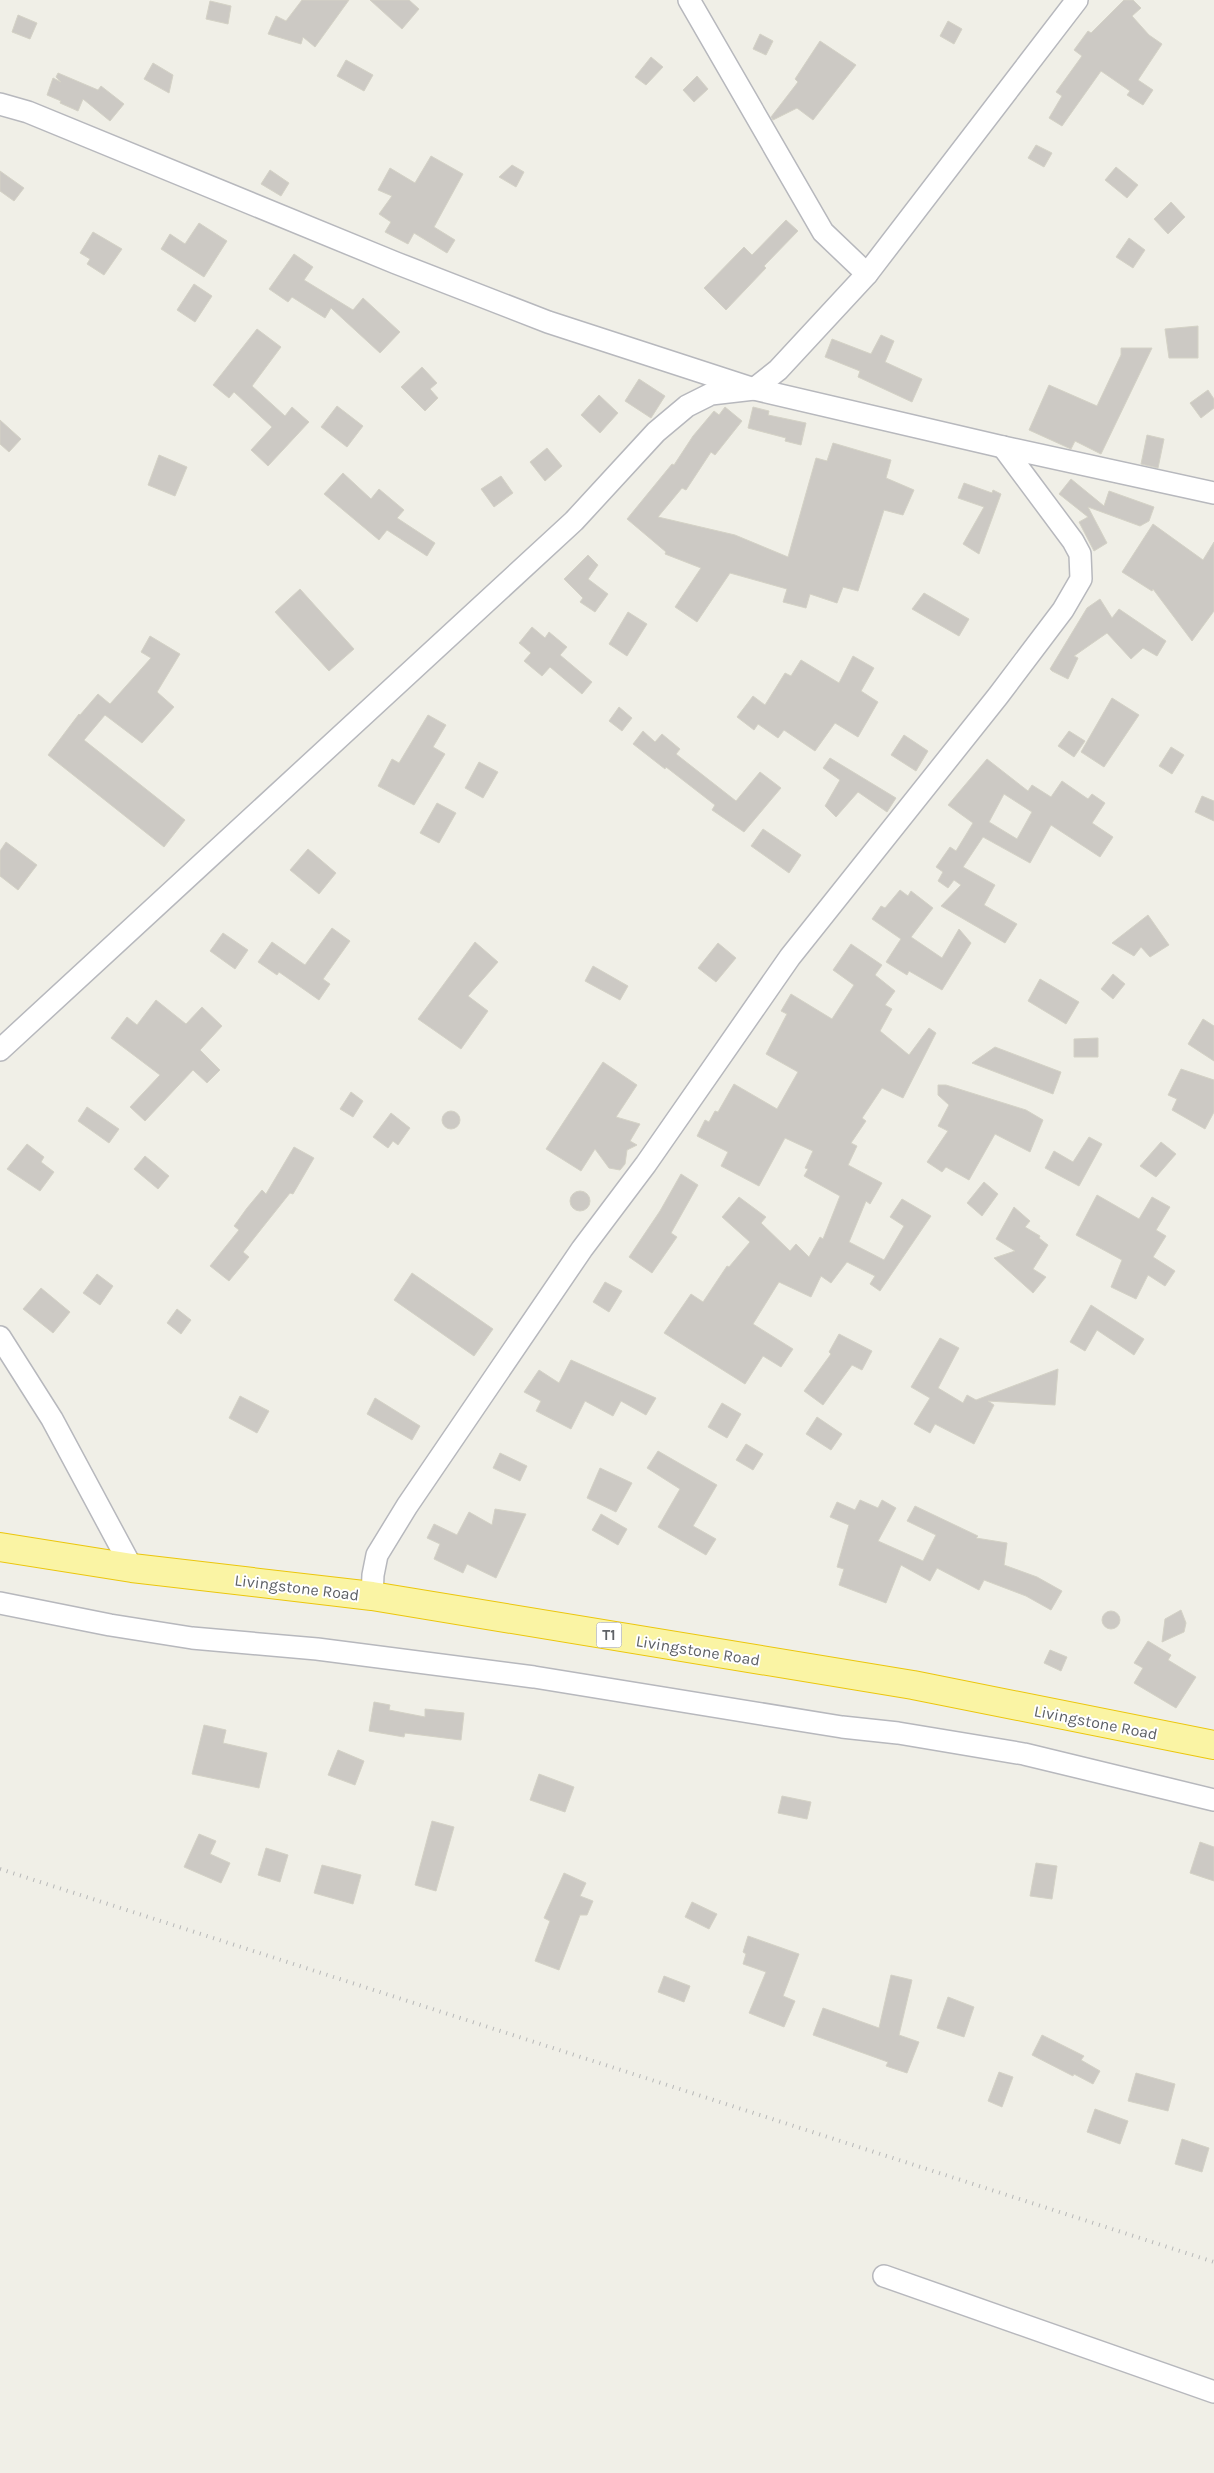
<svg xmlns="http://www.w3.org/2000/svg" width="1214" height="2473" font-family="Karla,sans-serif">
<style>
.building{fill:#ccc9c4;stroke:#d4d2c6;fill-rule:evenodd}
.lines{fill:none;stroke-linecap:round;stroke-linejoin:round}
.minor-casing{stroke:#b7b8bd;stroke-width:24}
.trunk-casing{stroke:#ebc60c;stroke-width:30}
.minor{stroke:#fff;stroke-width:21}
.trunk{stroke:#faf4a4;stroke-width:28}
.rail{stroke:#b7b8b8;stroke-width:4;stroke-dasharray:1 6;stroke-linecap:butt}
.labels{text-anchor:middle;stroke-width:4;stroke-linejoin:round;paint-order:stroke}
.shield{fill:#fff;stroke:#8e9094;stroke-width:1}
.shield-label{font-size:15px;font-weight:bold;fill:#5e6166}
.street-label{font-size:16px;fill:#5e6166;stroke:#fff}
</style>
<rect width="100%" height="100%" fill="#f0efe7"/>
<g class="building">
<path d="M 302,0 L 349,0 L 315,47 L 303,37 L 301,44 L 268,34 L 276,16 L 286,21 Z"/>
<path d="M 370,0 L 409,0 L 419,9 L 402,29 Z"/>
<path d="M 1124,0 L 1133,0 L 1141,8 L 1132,16 L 1149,35 L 1162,44 L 1138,80 L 1153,90 L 1143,105 L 1127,95 L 1130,91 L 1101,71 L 1062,126 L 1049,118 L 1062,96 L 1056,92 L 1082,56 L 1074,50 L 1088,31 L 1091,33 Z"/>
<path d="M 210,1 L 231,6 L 228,24 L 206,19 Z"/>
<path d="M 18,15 L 37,23 L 30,39 L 12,32 Z"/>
<path d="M 948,21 L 962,29 L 954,44 L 940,36 Z"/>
<path d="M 760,34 L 773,41 L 766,55 L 753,49 Z"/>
<path d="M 820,41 L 856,65 L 813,120 L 797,108 L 773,120 L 771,117 L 798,82 L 795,79 Z"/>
<path d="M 651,57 L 663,67 L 646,85 L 635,77 Z"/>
<path d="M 346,60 L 373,75 L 364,91 L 337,76 Z"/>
<path d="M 153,63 L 173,75 L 169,93 L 144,79 Z"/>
<path d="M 58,73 L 98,90 L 101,86 L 124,104 L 110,121 L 83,99 L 78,111 L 60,103 L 61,101 L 47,95 L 53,78 L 61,82 L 56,77 Z"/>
<path d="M 697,76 L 708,89 L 694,102 L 683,90 Z"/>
<path d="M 1036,145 L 1052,153 L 1044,167 L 1028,158 Z"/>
<path d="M 431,156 L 463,174 L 434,227 L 455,240 L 447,253 L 414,233 L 408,244 L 385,232 L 391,222 L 379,214 L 392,196 L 378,190 L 390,168 L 415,183 Z"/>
<path d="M 512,165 L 524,172 L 516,187 L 499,177 Z"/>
<path d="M 1116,167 L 1138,185 L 1127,198 L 1105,180 Z"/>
<path d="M 270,170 L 289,183 L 281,196 L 261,184 Z"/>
<path d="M 0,171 L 24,188 L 14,201 L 0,191 Z"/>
<path d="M 1171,202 L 1185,217 L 1168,234 L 1154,219 Z"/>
<path d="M 786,220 L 798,231 L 764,266 L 766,268 L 726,310 L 704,288 L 744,247 L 752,255 Z"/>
<path d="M 199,223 L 227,241 L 204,277 L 161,249 L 170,234 L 185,244 Z"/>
<path d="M 93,232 L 122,249 L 104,275 L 87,264 L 90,259 L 80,253 Z"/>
<path d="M 1129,238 L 1145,250 L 1133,268 L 1116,257 Z"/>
<path d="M 294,254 L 313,267 L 304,280 L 353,310 L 363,298 L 400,332 L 380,353 L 331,308 L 325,318 L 292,297 L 288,302 L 269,289 Z"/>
<path d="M 194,284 L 212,296 L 195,322 L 177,310 Z"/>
<path d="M 1198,326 L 1198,358 L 1169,358 L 1165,329 Z"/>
<path d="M 257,329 L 281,347 L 252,386 L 285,416 L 292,407 L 309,422 L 268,466 L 251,450 L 272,427 L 234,392 L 229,398 L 213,385 Z"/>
<path d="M 881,335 L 894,341 L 885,362 L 922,379 L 912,402 L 858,377 L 860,371 L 825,357 L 832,339 L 871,354 Z"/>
<path d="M 1121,348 L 1152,348 L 1101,454 L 1075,441 L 1071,449 L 1029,430 L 1049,385 L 1097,406 L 1121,355 Z"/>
<path d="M 422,367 L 437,383 L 430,389 L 438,398 L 425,411 L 401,387 Z"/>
<path d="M 639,379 L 665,396 L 651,418 L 625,401 Z"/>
<path d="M 1208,390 L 1214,399 L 1214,408 L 1201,418 L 1190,403 Z"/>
<path d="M 599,395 L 618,413 L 600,433 L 581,415 Z"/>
<path d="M 337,406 L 363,426 L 347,447 L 321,427 Z"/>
<path d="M 725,407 L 742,421 L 715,455 L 711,452 L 686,490 L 682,488 L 658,517 L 735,535 L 788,557 L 816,458 L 827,461 L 833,443 L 891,460 L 886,478 L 914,490 L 903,515 L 884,510 L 858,591 L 843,587 L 837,603 L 810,594 L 806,608 L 783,602 L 787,589 L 730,573 L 697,622 L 675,607 L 701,568 L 665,554 L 666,552 L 627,519 L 672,464 L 674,465 L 693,436 L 714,411 L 719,415 Z"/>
<path d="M 753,407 L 769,411 L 768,415 L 806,423 L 801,445 L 785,441 L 786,438 L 748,428 Z"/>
<path d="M 0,420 L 21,439 L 9,452 L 0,444 Z"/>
<path d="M 1147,435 L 1164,439 L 1158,468 L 1141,464 Z"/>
<path d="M 547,448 L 562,466 L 545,481 L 530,462 Z"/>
<path d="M 159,455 L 187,467 L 175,496 L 148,485 Z"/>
<path d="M 343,473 L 371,499 L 379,489 L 404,510 L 397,518 L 435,543 L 427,556 L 387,530 L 379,540 L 324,494 Z"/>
<path d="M 501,476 L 513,493 L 494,507 L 481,489 Z"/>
<path d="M 1071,479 L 1104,506 L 1109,491 L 1154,507 L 1149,521 L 1140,526 L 1088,507 L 1107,543 L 1094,551 L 1079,522 L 1088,517 L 1059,494 Z"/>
<path d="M 964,483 L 992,493 L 993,490 L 1001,494 L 979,554 L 963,544 L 984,507 L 958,498 Z"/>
<path d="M 1153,524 L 1203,560 L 1214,542 L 1214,611 L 1192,641 L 1153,589 L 1152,591 L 1122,572 Z"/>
<path d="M 588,555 L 598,565 L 588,579 L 608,594 L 595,612 L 580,602 L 583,598 L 564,579 Z"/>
<path d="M 300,589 L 354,649 L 329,671 L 275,612 Z"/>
<path d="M 924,593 L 969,619 L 959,636 L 912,609 Z"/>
<path d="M 1100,599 L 1112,618 L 1119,609 L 1166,641 L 1157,656 L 1143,648 L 1131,659 L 1107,633 L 1074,656 L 1078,658 L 1068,679 L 1052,671 L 1050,669 L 1087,608 Z"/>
<path d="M 628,612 L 647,624 L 627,656 L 609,644 Z"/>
<path d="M 532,627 L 545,638 L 549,632 L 567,647 L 560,655 L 592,682 L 582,694 L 550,667 L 542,676 L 524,661 L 531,653 L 519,643 Z"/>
<path d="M 150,636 L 180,654 L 157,692 L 174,707 L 142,743 L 105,715 L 84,740 L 185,820 L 164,847 L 48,755 L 79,714 L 80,715 L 98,694 L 110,704 L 151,658 L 141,652 Z"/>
<path d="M 853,656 L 874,668 L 861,691 L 878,702 L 858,737 L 835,723 L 815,751 L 784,730 L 778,738 L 758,724 L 754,730 L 737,717 L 753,696 L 765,705 L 785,673 L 791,676 L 801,660 L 839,683 Z"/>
<path d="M 1112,698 L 1139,715 L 1104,767 L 1081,752 Z"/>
<path d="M 619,707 L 632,718 L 622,731 L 609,721 Z"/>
<path d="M 428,715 L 446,725 L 433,747 L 445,754 L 414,805 L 378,786 L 392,759 L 399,763 Z"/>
<path d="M 643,731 L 655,742 L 662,734 L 680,749 L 676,754 L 736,801 L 760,772 L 781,788 L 744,832 L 712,810 L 715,805 L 666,767 L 665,769 L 633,744 Z"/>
<path d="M 1069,731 L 1085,741 L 1074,757 L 1058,746 Z"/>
<path d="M 904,735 L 928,751 L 916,771 L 891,755 Z"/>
<path d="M 1171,747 L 1184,755 L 1172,774 L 1159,766 Z"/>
<path d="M 830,758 L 896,798 L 887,812 L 858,792 L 836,817 L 825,806 L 840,780 L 823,768 Z"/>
<path d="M 987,759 L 1028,791 L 1032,785 L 1051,797 L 1062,781 L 1088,799 L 1092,794 L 1105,803 L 1092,823 L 1113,837 L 1100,857 L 1051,825 L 1030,863 L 983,837 L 963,867 L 995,885 L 984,905 L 1017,924 L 1005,943 L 941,906 L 961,885 L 954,880 L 948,888 L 938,881 L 943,872 L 936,867 L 950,847 L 956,851 L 973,823 L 948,805 ZM 1004,794 L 1032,812 L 1017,839 L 989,822 Z"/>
<path d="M 479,762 L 498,772 L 483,798 L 465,788 Z"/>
<path d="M 1202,796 L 1214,801 L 1214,821 L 1195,812 Z"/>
<path d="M 437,803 L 456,813 L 439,843 L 420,833 Z"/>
<path d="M 763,829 L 801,855 L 789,873 L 751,846 Z"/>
<path d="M 6,842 L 37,865 L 18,890 L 0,876 L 0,851 Z"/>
<path d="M 308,849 L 336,873 L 319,894 L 290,870 Z"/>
<path d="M 900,890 L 908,896 L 911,891 L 933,908 L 911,937 L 942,958 L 959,929 L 971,943 L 942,990 L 909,971 L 907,975 L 886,962 L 901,939 L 872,919 L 881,906 L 885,908 Z"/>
<path d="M 1148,915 L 1169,945 L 1150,957 L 1141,947 L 1134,956 L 1112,943 Z"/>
<path d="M 332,928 L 350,941 L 323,979 L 330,984 L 319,1000 L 279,972 L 277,975 L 258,962 L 272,942 L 305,965 Z"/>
<path d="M 223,933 L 248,950 L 235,969 L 210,951 Z"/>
<path d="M 475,942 L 498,962 L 468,996 L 488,1011 L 461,1049 L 418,1019 Z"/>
<path d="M 718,943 L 736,958 L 716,982 L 698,968 Z"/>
<path d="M 851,944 L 882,965 L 875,975 L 895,991 L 885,1005 L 892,1009 L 880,1031 L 909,1055 L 929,1028 L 936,1033 L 903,1098 L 882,1088 L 862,1118 L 866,1121 L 851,1143 L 857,1146 L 848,1165 L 882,1183 L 870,1204 L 866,1201 L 849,1242 L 884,1260 L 904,1226 L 890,1217 L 902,1199 L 931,1216 L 880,1291 L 870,1284 L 875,1276 L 847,1262 L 831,1283 L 821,1276 L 811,1297 L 779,1282 L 753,1324 L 793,1349 L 781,1367 L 763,1356 L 745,1384 L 664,1333 L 691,1294 L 703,1302 L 727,1266 L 729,1267 L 750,1242 L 722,1217 L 739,1197 L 766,1217 L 761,1223 L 790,1251 L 796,1244 L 809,1257 L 820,1237 L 823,1239 L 840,1196 L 804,1176 L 808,1169 L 805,1168 L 813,1151 L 785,1138 L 759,1186 L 721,1166 L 728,1152 L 697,1136 L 705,1120 L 709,1122 L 715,1111 L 718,1112 L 734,1084 L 777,1109 L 798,1072 L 766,1054 L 787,1014 L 781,1011 L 791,994 L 832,1019 L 854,985 L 833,970 Z"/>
<path d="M 593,966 L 628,986 L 620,1000 L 585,981 Z"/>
<path d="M 1113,974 L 1125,984 L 1113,999 L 1101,989 Z"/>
<path d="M 1040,979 L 1079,1002 L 1066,1024 L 1028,1001 Z"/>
<path d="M 156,1000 L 186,1024 L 202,1007 L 222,1026 L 200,1050 L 220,1070 L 207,1083 L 193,1070 L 145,1121 L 130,1107 L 160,1075 L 111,1038 L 127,1017 L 137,1025 Z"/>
<path d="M 1203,1019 L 1214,1026 L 1214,1061 L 1188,1044 Z"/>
<path d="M 1098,1038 L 1098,1057 L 1074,1057 L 1074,1039 Z"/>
<path d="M 995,1047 L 1061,1072 L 1053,1094 L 972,1063 Z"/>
<path d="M 603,1062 L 637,1085 L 616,1117 L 640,1124 L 630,1141 L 637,1145 L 627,1150 L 625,1164 L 620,1170 L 609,1168 L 595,1149 L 581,1171 L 546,1149 Z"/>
<path d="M 1181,1069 L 1214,1080 L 1214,1112 L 1205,1129 L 1172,1110 L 1177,1099 L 1168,1095 Z"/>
<path d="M 938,1085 L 946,1085 L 1026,1110 L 1043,1120 L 1030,1152 L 995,1134 L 969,1180 L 946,1167 L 942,1172 L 927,1162 L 948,1131 L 938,1126 L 949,1105 L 938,1095 Z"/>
<path d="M 351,1092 L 363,1101 L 353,1117 L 340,1109 Z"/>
<path d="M 87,1107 L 119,1129 L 109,1143 L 78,1121 Z"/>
<circle cx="451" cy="1120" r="9"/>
<path d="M 391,1113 L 410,1128 L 398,1145 L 393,1141 L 388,1148 L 373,1137 Z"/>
<path d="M 1089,1137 L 1102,1144 L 1079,1186 L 1045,1168 L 1054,1151 L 1073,1162 Z"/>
<path d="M 1161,1142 L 1176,1154 L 1156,1177 L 1140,1166 Z"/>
<path d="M 27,1144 L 44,1157 L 41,1162 L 54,1172 L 40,1191 L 7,1169 Z"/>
<path d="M 294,1147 L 314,1158 L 293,1194 L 290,1193 L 243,1252 L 249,1257 L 229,1281 L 210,1266 L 239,1230 L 234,1226 L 247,1208 L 262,1190 L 266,1194 Z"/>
<path d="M 145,1156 L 169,1176 L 158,1189 L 134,1169 Z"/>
<path d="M 681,1174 L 698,1185 L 671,1233 L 677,1237 L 652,1273 L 629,1257 L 660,1211 Z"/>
<path d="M 984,1182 L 998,1194 L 982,1216 L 967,1203 Z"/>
<circle cx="580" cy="1201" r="10"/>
<path d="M 1097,1195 L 1139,1219 L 1152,1197 L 1170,1207 L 1156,1230 L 1166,1236 L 1153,1257 L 1175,1271 L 1165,1286 L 1148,1275 L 1136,1299 L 1111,1287 L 1122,1260 L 1076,1235 Z"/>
<path d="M 1014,1207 L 1030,1221 L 1025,1227 L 1040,1236 L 1039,1238 L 1048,1245 L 1033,1269 L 1046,1277 L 1033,1293 L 994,1258 L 1015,1251 L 996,1239 Z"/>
<path d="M 412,1273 L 493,1329 L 474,1356 L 394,1300 Z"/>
<path d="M 97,1274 L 113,1286 L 100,1305 L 83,1293 Z"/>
<path d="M 605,1282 L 622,1291 L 609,1312 L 593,1302 Z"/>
<path d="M 41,1288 L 70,1312 L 53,1333 L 23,1309 Z"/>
<path d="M 1091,1305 L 1144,1339 L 1134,1355 L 1097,1330 L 1085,1351 L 1070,1342 Z"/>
<path d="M 177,1309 L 191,1320 L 181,1334 L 167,1323 Z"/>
<path d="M 839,1334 L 872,1351 L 862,1370 L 852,1365 L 823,1405 L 804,1391 L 831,1354 L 829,1352 Z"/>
<path d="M 940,1338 L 959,1348 L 938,1388 L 963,1403 L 967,1395 L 976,1400 L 1058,1369 L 1055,1405 L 988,1401 L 994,1405 L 974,1444 L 935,1424 L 930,1433 L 914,1424 L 930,1398 L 911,1387 Z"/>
<path d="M 571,1360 L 656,1398 L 646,1415 L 621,1401 L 613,1416 L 585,1401 L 571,1429 L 536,1411 L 541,1401 L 524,1392 L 539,1370 L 559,1383 Z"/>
<path d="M 240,1396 L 269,1411 L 257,1433 L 229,1418 Z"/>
<path d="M 375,1398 L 420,1426 L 412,1440 L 367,1414 Z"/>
<path d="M 722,1403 L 741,1414 L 727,1438 L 708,1427 Z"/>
<path d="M 817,1417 L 842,1434 L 831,1450 L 806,1434 Z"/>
<path d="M 746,1444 L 763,1454 L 753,1470 L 736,1460 Z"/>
<path d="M 658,1451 L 717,1485 L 693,1526 L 716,1539 L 706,1555 L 658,1527 L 680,1489 L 647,1468 Z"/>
<path d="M 500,1453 L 527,1466 L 520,1481 L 493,1468 Z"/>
<path d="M 600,1468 L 632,1483 L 616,1512 L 587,1498 Z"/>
<path d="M 860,1500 L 878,1508 L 882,1500 L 896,1508 L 878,1541 L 923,1561 L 936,1535 L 907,1521 L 915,1506 L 978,1536 L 976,1538 L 1007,1543 L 1004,1565 L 1037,1577 L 1062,1591 L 1051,1610 L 1026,1596 L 984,1580 L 979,1590 L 937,1568 L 930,1581 L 901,1565 L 886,1603 L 839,1585 L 844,1569 L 837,1567 L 849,1525 L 830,1517 L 837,1502 L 855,1510 Z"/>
<path d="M 495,1509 L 526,1514 L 496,1578 L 467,1564 L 463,1573 L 434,1559 L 440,1544 L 427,1538 L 434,1524 L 457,1535 L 469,1512 L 492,1525 Z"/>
<path d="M 601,1514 L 627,1529 L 618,1545 L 592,1530 Z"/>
<path d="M 1181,1610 L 1186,1623 L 1184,1632 L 1162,1642 L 1165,1619 Z"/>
<circle cx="1111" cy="1620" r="9"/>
<path d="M 1148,1641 L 1171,1655 L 1168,1660 L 1196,1677 L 1176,1708 L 1134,1683 L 1143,1668 L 1134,1663 Z"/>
<path d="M 1050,1650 L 1067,1657 L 1061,1671 L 1044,1663 Z"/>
<path d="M 374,1702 L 390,1705 L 389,1710 L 425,1717 L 425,1709 L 464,1713 L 461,1740 L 405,1733 L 404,1737 L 369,1731 Z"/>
<path d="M 204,1725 L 226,1730 L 223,1743 L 267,1753 L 259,1788 L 192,1774 Z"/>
<path d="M 338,1750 L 364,1761 L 355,1785 L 328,1775 Z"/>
<path d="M 539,1774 L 574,1787 L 565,1812 L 530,1800 Z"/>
<path d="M 782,1796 L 811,1802 L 807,1819 L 778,1813 Z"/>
<path d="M 432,1821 L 454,1827 L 436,1891 L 415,1885 Z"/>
<path d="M 199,1834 L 216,1841 L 210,1854 L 230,1863 L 221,1883 L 184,1867 Z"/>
<path d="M 1200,1842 L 1214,1847 L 1214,1881 L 1190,1873 Z"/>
<path d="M 266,1848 L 288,1855 L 280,1882 L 258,1875 Z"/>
<path d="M 1036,1863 L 1057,1866 L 1052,1899 L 1030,1896 Z"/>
<path d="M 322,1865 L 361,1875 L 353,1904 L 314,1893 Z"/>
<path d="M 564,1873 L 586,1883 L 580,1896 L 593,1901 L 587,1915 L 580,1915 L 559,1970 L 535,1961 L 550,1921 L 544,1918 Z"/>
<path d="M 692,1902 L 717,1914 L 709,1929 L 685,1917 Z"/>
<path d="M 748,1936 L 799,1954 L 783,1996 L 795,2001 L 784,2027 L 749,2013 L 766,1972 L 743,1964 L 746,1954 L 743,1952 Z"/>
<path d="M 891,1975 L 912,1980 L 899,2035 L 919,2042 L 907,2073 L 886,2066 L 888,2062 L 813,2035 L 823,2008 L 879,2028 Z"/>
<path d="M 664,1976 L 690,1986 L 684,2002 L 658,1992 Z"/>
<path d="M 948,1997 L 974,2007 L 964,2037 L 937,2028 Z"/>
<path d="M 1042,2035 L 1084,2056 L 1081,2060 L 1100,2071 L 1093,2084 L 1074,2074 L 1073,2076 L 1032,2055 Z"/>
<path d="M 999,2072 L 1013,2077 L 1002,2107 L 988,2101 Z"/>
<path d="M 1136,2073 L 1175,2084 L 1168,2111 L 1128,2101 Z"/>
<path d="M 1095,2109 L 1128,2121 L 1120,2144 L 1087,2132 Z"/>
<path d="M 1182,2139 L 1209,2148 L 1202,2172 L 1175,2164 Z"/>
</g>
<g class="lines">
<defs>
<g id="minor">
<path d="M 689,0 L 823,232 L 867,274"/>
<path d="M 0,104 L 28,112 L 396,263 L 548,322 L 754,389 L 1003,447"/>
<path d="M 0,1050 L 574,521 L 656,432 L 687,406 L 711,394 L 754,389 L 778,370 L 867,274 L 1077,0"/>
<path d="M 0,1337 L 52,1419 L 132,1568"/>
<path d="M 372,1596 L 373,1575 L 377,1555 L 407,1506 L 582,1249 L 646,1164 L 790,957 L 998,696 L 1063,610 L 1081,579 L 1080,554 L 1073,541 L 1003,447 L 1214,493"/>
<path d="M 0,1603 L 110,1625 L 192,1638 L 317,1649 L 534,1677 L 842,1727 L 898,1733 L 1024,1754 L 1214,1800"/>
<path d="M 884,2276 L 1214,2392"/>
</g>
<path id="trunk" d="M 0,1547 L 132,1568 L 372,1596 L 913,1685 L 1214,1745"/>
</defs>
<use href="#minor" class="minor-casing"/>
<use href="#trunk" class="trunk-casing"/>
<use href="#minor" class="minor"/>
<use href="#trunk" class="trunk"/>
<path class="rail" d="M 0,1869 L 1214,2262"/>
</g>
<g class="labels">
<rect class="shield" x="596.5" y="1622.5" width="25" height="25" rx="4"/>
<g class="shield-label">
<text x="609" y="1640">T1</text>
</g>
<g class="street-label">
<text transform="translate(297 1587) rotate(7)" y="6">Livingstone Road</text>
<text transform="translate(698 1650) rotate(9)" y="6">Livingstone Road</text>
<text transform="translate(1096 1722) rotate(11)" y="6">Livingstone Road</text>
</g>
</g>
</svg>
